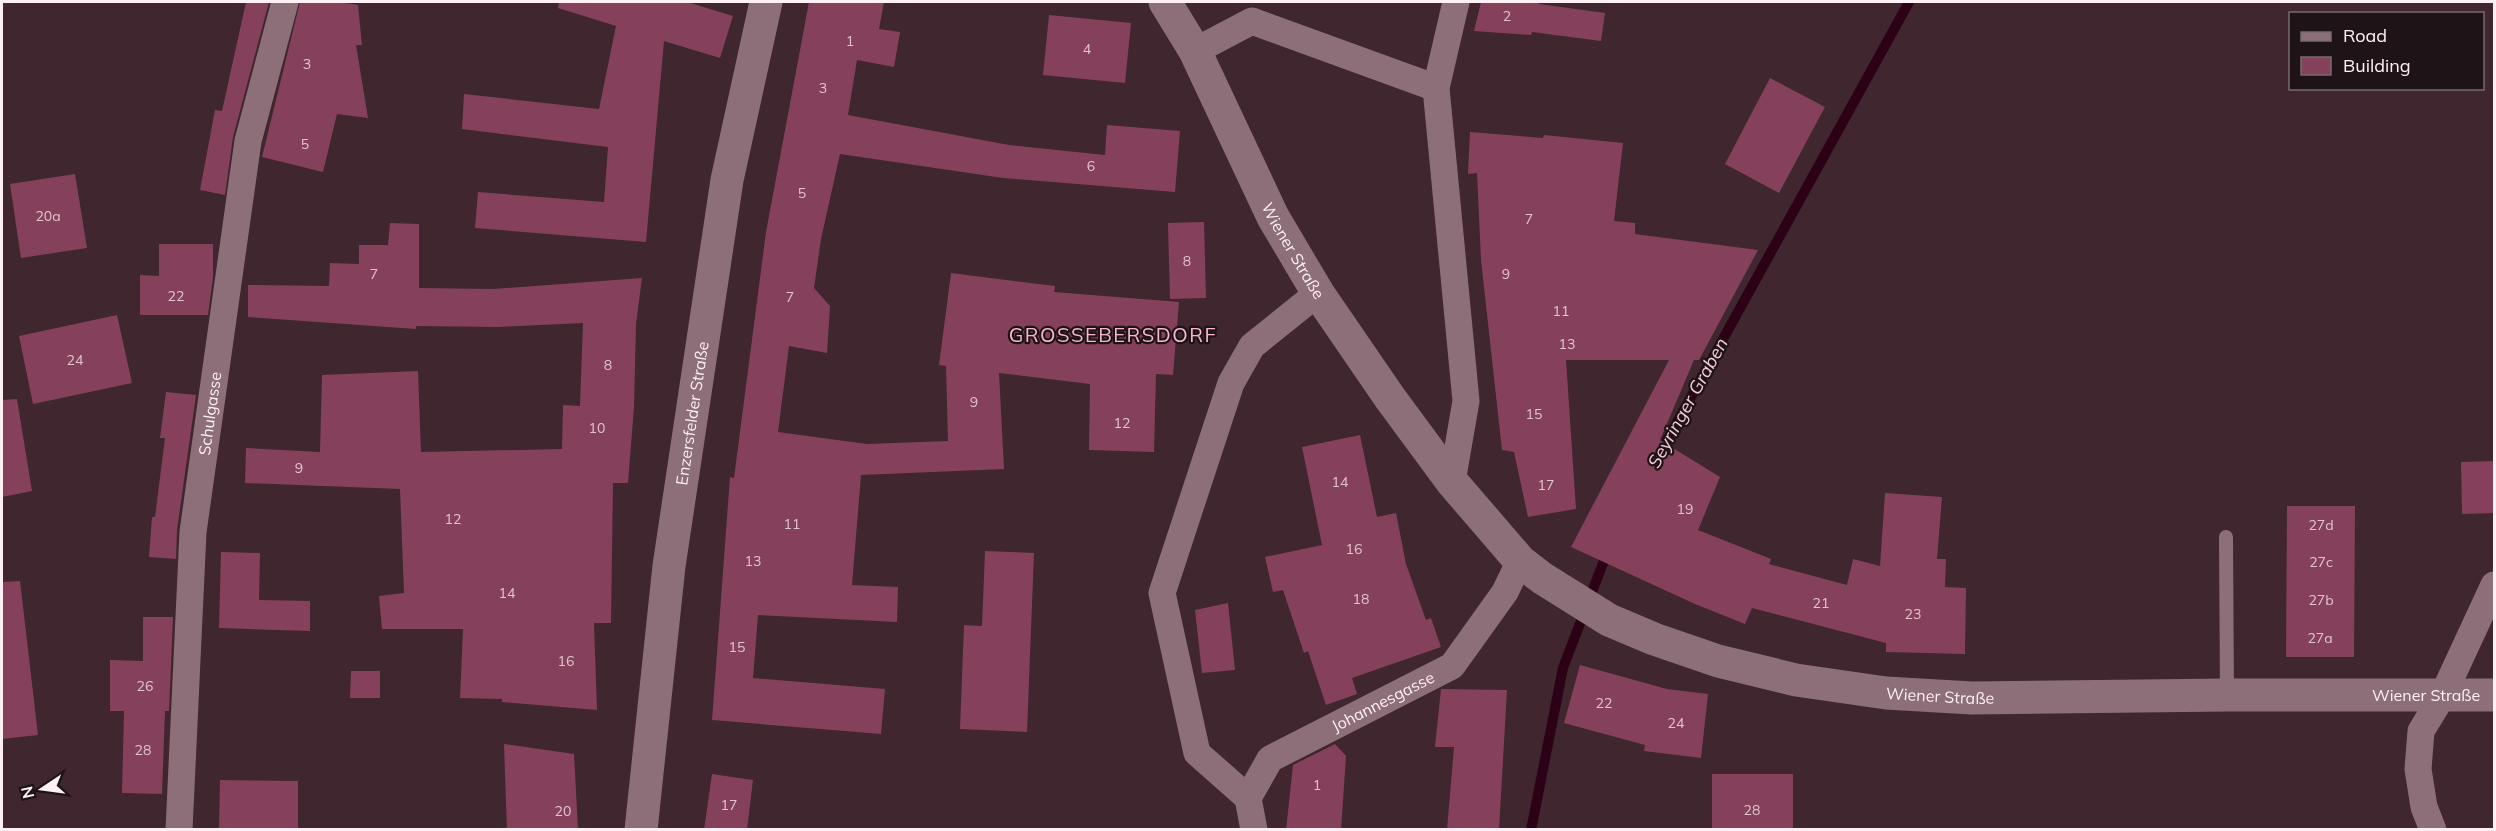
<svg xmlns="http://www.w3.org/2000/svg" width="2496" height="831" font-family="Mulish,sans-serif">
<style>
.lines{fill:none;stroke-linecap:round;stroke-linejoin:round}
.stream{stroke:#2c0015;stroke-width:10}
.building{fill:#85415b}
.service{stroke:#8d6f79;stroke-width:14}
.minor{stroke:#8d6f79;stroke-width:27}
.tertiary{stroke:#8d6f79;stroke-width:33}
.labels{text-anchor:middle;stroke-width:4.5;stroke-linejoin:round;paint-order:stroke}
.number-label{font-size:14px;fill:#e0c4ce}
.street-label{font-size:16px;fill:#fef0f4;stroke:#1e1317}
.water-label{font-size:18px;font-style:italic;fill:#f6cbd9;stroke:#1e1317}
.quarter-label{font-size:20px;letter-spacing:1.5px;fill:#f9b7cd;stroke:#1e1317}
</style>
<rect width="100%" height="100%" fill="#3f262f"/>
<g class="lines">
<g class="stream">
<path d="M 1659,455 L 1909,2"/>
<path d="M 1531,830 L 1563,668 L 1608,550"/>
</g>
</g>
<g class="building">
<path d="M 246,2 L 269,2 L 233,137 L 225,195 L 200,190 L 215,110 L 222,111 Z"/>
<path d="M 300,2 L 339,2 L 358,5 L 362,45 L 356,45 L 368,118 L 337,114 L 323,172 L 262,157 Z"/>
<path d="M 559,2 L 687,2 L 733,16 L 720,58 L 664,41 L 646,242 L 475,228 L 478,192 L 604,202 L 608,147 L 462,129 L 464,94 L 599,109 L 616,26 L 558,8 Z"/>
<path d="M 809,2 L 884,2 L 879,29 L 900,32 L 894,67 L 857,60 L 848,115 L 1009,145 L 1105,155 L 1107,125 L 1180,131 L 1175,192 L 1003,178 L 840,154 L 821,239 L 814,288 L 830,306 L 827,353 L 789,346 L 778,432 L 867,444 L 948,441 L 946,366 L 939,365 L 951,273 L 1055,286 L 1054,292 L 1179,302 L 1173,375 L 1156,374 L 1154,452 L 1089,450 L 1090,384 L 999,373 L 1004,469 L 861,475 L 852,585 L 898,587 L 897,622 L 758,615 L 753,678 L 885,689 L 881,734 L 712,720 L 730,477 L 734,478 L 766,232 Z"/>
<path d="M 1481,2 L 1539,2 L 1539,4 L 1605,13 L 1601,41 L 1532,32 L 1531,35 L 1474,31 Z"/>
<path d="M 1049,15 L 1131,23 L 1125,83 L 1043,75 Z"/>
<path d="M 1770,78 L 1825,107 L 1779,193 L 1725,164 Z"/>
<path d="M 1470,132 L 1543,138 L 1544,135 L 1623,143 L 1614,221 L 1635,223 L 1635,234 L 1758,250 L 1699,360 L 1694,360 L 1660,440 L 1720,477 L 1698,530 L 1771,559 L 1769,564 L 1847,585 L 1853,559 L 1880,566 L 1885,493 L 1942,497 L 1937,559 L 1946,559 L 1945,587 L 1966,588 L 1965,654 L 1886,652 L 1886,643 L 1752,608 L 1745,624 L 1695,604 L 1571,547 L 1669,360 L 1566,360 L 1576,509 L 1528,517 L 1514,452 L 1502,450 L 1481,260 L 1477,173 L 1468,174 Z"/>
<path d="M 75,174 L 87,248 L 21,258 L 10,184 Z"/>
<path d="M 1204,222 L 1206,298 L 1170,299 L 1168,223 Z"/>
<path d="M 390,223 L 419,224 L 419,288 L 493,289 L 642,278 L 636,324 L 634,407 L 628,483 L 613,483 L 611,623 L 594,623 L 597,710 L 502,702 L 502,699 L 460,698 L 463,629 L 382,629 L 379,596 L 404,593 L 400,489 L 245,483 L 246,448 L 320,452 L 322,375 L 418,371 L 421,452 L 562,449 L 563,405 L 580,406 L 583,323 L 497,327 L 416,326 L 416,329 L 248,317 L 248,285 L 329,286 L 330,263 L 359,264 L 359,245 L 388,245 Z"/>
<path d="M 159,244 L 213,244 L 213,277 L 208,315 L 140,315 L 140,275 L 159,276 Z"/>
<path d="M 117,315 L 132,383 L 33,404 L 19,336 Z"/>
<path d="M 166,392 L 196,395 L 177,530 L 176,559 L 149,557 L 152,517 L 155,517 L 165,438 L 160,438 Z"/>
<path d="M 17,399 L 32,491 L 2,497 L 2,400 Z"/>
<path d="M 1360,435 L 1377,517 L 1396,513 L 1406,564 L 1426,620 L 1431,618 L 1441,647 L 1352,678 L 1357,694 L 1326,705 L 1308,651 L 1304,653 L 1283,590 L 1273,592 L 1265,557 L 1322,545 L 1302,447 Z"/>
<path d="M 2494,461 L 2494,513 L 2462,514 L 2461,462 Z"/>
<path d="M 2287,506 L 2355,506 L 2354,657 L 2286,657 Z"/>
<path d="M 985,551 L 1034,553 L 1027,732 L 960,729 L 964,625 L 982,626 Z"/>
<path d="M 221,552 L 260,553 L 259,600 L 310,601 L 310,631 L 219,628 Z"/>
<path d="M 20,581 L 38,735 L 2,739 L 2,582 Z"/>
<path d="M 1228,603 L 1235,670 L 1202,673 L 1195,610 Z"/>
<path d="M 143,617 L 173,617 L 169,711 L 165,711 L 162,794 L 122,793 L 124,711 L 110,711 L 110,660 L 143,661 Z"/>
<path d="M 1580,665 L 1667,689 L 1708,694 L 1701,758 L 1644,751 L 1645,745 L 1564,723 Z"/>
<path d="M 351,671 L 380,671 L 380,698 L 350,698 Z"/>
<path d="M 1441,689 L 1507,690 L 1499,830 L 1447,830 L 1454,747 L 1435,747 Z"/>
<path d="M 504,744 L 574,754 L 578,830 L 507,830 Z"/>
<path d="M 1335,744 L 1346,756 L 1341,830 L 1286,830 L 1293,765 Z"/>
<path d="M 712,774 L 753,780 L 747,830 L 704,830 Z"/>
<rect x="1712" y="774" width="81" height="56"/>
<path d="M 220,780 L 298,781 L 298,830 L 219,830 Z"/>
</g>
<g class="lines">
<path class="service" d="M 2226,537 L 2227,695"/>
<g class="minor">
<path d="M 1195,51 L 1252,21 L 1436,88"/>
<path d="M 1452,482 L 1466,401 L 1436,88 L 1456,2"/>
<path d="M 1248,798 L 1197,753 L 1162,593 L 1231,383 L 1252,346 L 1318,293"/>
<path id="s1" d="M 179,830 L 193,532 L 248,141 L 285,2"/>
<path id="s2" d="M 1254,830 L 1248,798 L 1270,759 L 1452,666 L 1505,592 L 1520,561"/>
<path d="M 2433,830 L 2424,807 L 2418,769 L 2421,731 L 2443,695 L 2494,585"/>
</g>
<g class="tertiary">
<path id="s3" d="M 1165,2 L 1195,51 L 1273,217 L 1318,293 L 1390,398 L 1452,482 L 1520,561 L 1542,578 L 1609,620 L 1654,639 L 1718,661 L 1796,680 L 1886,693 L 1972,698 L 2227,695 L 2494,695"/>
<path id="s4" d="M 641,830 L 669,566 L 727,180 L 766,2"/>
</g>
</g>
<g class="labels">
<g class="number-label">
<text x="1507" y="21">2</text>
<text x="850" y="46">1</text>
<text x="1087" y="54">4</text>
<text x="307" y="69">3</text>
<text x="823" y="93">3</text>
<text x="305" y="149">5</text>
<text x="1091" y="171">6</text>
<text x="802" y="198">5</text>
<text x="48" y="221">20a</text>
<text x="1529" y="224">7</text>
<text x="1187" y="266">8</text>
<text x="374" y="279">7</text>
<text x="1506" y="279">9</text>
<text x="176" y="301">22</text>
<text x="790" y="302">7</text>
<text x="1561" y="316">11</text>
<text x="1567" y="349">13</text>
<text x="75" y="365">24</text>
<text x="608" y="370">8</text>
<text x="974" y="407">9</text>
<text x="1534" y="419">15</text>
<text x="1122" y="428">12</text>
<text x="597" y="433">10</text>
<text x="299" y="473">9</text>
<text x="1340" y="487">14</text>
<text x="1546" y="490">17</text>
<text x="1685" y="514">19</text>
<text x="453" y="524">12</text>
<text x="792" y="529">11</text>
<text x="2321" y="530">27d</text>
<text x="1354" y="554">16</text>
<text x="753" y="566">13</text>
<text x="2321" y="567">27c</text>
<text x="507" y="598">14</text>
<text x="1361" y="604">18</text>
<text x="2321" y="605">27b</text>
<text x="1821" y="608">21</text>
<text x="1913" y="619">23</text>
<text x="2320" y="643">27a</text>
<text x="737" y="652">15</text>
<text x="566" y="666">16</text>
<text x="145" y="691">26</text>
<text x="1604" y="708">22</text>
<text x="1676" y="728">24</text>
<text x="143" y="755">28</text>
<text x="1317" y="790">1</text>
<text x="729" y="810">17</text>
<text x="1752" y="815">28</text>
<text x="563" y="816">20</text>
</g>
<g class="street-label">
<text dy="6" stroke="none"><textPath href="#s3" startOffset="280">Wiener Straße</textPath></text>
<text dy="6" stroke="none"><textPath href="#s1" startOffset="418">Schulgasse</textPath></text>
<text dy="6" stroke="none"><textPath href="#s4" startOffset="420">Enzersfelder Straße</textPath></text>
<text dy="6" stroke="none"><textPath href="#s3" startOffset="1114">Wiener Straße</textPath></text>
<text dy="6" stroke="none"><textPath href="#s3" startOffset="1600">Wiener Straße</textPath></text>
<text dy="6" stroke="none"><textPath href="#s2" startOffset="204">Johannesgasse</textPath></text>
</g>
<g class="water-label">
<text transform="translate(1688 403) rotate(-61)" y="6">Seyringer Graben</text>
</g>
<g class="quarter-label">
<text x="1113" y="342">GROSSEBERSDORF</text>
</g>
</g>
<rect width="2496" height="831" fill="none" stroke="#fef0f4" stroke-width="6"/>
<rect x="2289" y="12" width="195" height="78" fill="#1e1317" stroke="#786b6f" stroke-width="1.5"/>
<rect x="2301" y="32" width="30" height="9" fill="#8d6f79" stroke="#786b6f" stroke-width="1.5"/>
<text x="2343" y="42" font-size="18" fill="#fef0f4">Road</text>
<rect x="2301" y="57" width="30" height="18" fill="#85415b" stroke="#786b6f" stroke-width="1.5"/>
<text x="2343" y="72" font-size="18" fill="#fef0f4">Building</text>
<g transform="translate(42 789) rotate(257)" stroke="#1e1317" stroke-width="4.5" paint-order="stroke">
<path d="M0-4.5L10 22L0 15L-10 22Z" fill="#fef0f4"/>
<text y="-9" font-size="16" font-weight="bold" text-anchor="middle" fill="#fef0f4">N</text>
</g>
</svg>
